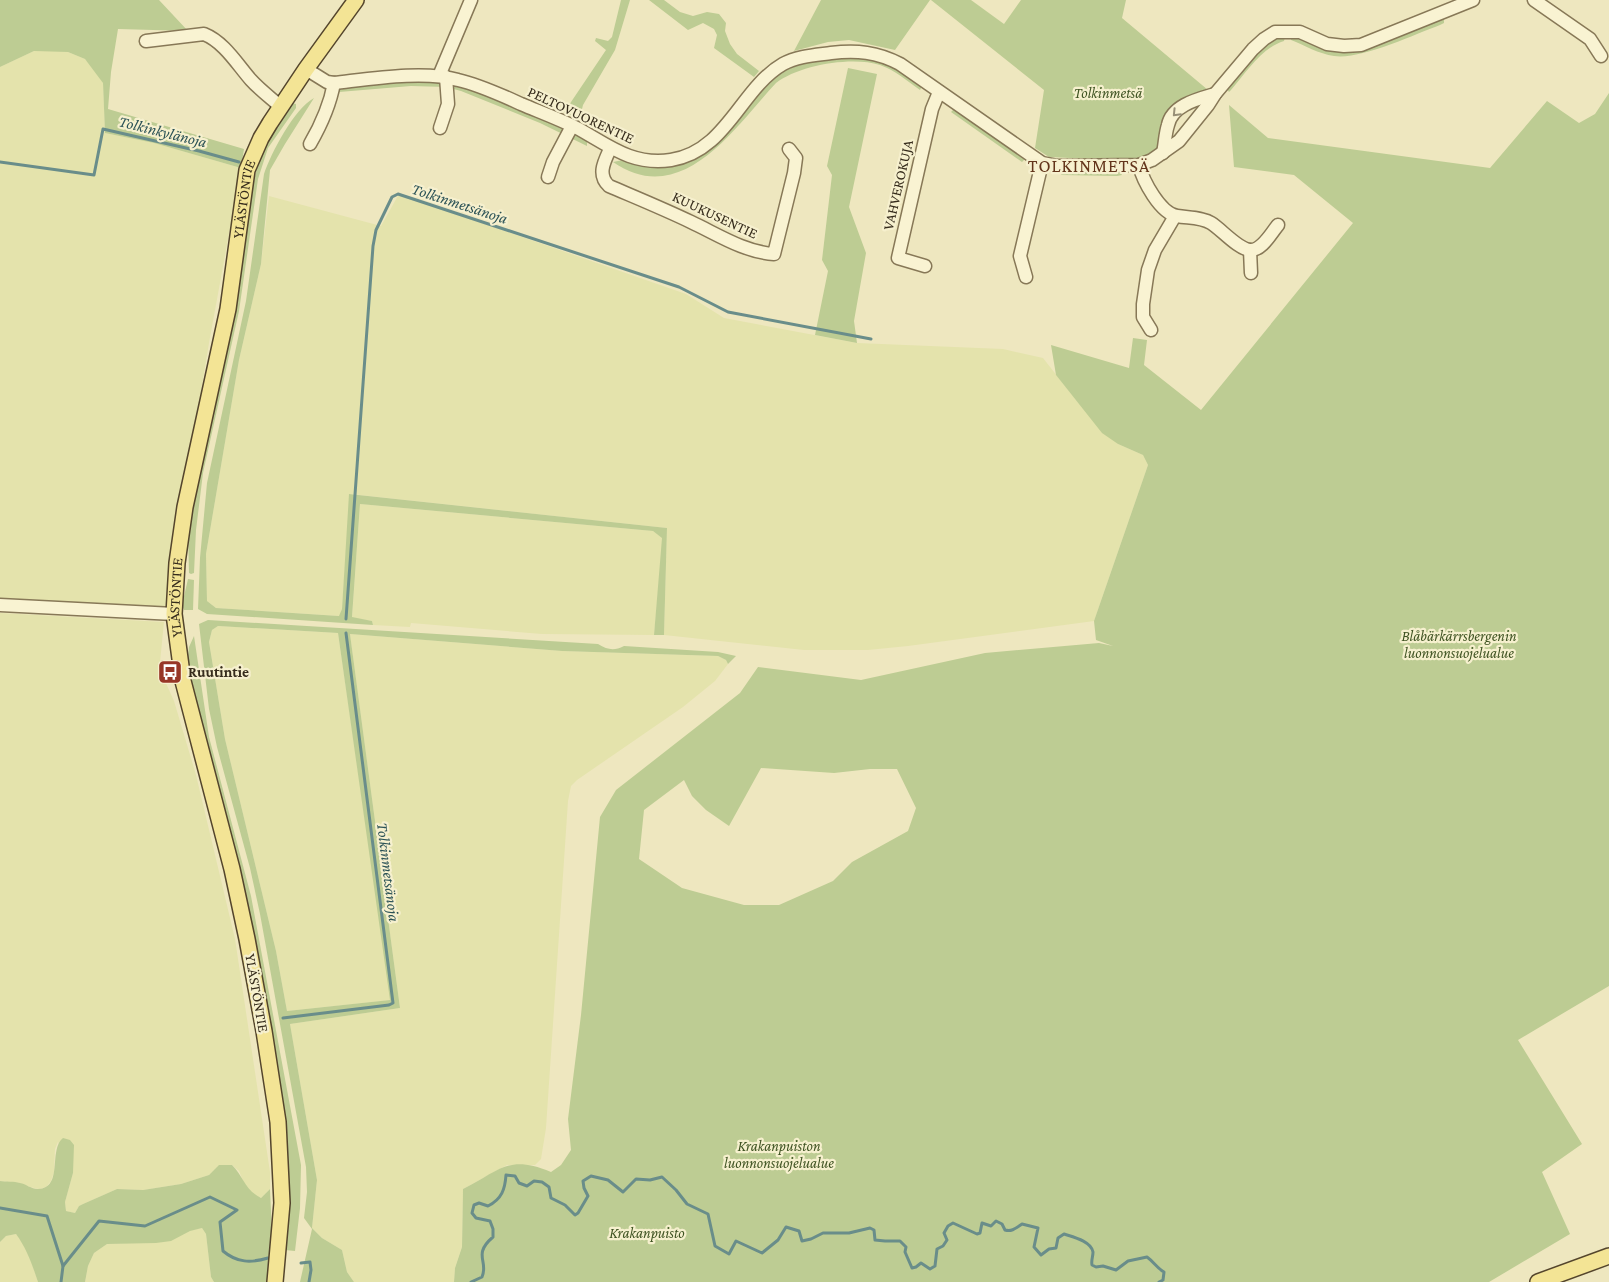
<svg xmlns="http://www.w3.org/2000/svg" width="1609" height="1282" font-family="'Crimson Pro',serif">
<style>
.farmland{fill:#e4e3ac}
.green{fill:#bdcc93;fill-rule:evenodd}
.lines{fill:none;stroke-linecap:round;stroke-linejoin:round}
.stream{stroke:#698d8a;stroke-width:3}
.minor-casing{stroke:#877857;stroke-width:15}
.major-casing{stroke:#54452c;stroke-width:18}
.minor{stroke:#f9f3d2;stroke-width:12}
.major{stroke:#f3e495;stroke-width:15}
.oneway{stroke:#989077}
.labels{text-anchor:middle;stroke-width:4.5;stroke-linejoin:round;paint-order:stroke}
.park-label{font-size:15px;font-style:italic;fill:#3f5322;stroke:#f6f0ce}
.street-label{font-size:15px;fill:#362c1c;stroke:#f6f0ce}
.poi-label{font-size:15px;font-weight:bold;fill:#362c1c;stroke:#f6f0ce;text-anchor:start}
.water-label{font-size:16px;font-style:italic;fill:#2b5256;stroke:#f6f0ce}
.quarter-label{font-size:18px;letter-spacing:1px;fill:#63351b;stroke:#f6f0ce}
</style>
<rect width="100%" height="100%" fill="#eee7bf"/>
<g class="farmland">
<path d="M 52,50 L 68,52 L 85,59 L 96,71 L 103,83 L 105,133 L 154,143 L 241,168 L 209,343 L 165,609 L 0,600 L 0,67 L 34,51 Z"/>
<path d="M 399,194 L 686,294 L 724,318 L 857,343 L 1003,349 L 1043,358 L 1076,400 L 1118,444 L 1143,455 L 1148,465 L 1094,621 L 908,646 L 868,650 L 804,650 L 664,635 L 667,528 L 350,494 L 342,609 L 340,616 L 216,608 L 207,601 L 206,554 L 239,360 L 261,264 L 269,196 L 381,226 Z"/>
<path d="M 360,504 L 653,531 L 663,538 L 654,635 L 542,634 L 411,623 L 410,627 L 373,625 L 372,621 L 352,618 Z"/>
<path d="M 0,613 L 164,622 L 160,662 L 165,681 L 174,701 L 196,775 L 235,939 L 270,1172 L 270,1189 L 261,1198 L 252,1194 L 244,1183 L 239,1171 L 232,1165 L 220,1165 L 209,1175 L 181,1184 L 143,1190 L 117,1189 L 83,1204 L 79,1206 L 75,1213 L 70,1212 L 66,1211 L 65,1202 L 73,1173 L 58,1142 L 55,1149 L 54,1172 L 51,1181 L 46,1187 L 39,1189 L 30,1187 L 20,1183 L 0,1181 Z"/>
<path d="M 218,626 L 338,633 L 391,1000 L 287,1011 L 276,951 L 225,739 L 209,642 L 212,630 Z"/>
<path d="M 350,634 L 562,651 L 718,656 L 726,660 L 728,664 L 715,681 L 683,707 L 577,780 L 571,786 L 568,801 L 546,1128 L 541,1159 L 535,1165 L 507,1165 L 463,1189 L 462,1247 L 455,1268 L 454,1282 L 354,1282 L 347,1272 L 342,1250 L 322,1238 L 312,1228 L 317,1180 L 290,1024 L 400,1008 Z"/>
<path d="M 202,1228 L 206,1234 L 211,1277 L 214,1282 L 85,1282 L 88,1266 L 94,1253 L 107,1244 L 127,1243 Z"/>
<path d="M 16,1234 L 24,1244 L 30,1257 L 38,1282 L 0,1282 L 0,1242 L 6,1236 Z"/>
</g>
<g class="green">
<path d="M 0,0 L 159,0 L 188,31 L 118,29 L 111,72 L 108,109 L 244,149 L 241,168 L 154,143 L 105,133 L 103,83 L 85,59 L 68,52 L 34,51 L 0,67 Z"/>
<path d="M 621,0 L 630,0 L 615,50 L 583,105 L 581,113 L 584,121 L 559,110 L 569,105 L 606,50 L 595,41 L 596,38 L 608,41 L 612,37 Z"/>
<path d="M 649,0 L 664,0 L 680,12 L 693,16 L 707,12 L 719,14 L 726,23 L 725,31 L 730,44 L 737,54 L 759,71 L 754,77 L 714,48 L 717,35 L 714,29 L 703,23 L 688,30 Z"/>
<path d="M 821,0 L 930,0 L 895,50 L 849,40 L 828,42 L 794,51 Z"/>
<path d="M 931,0 L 971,0 L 1004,24 L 1021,0 L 1126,0 L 1122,18 L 1208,90 L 1184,101 L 1158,148 L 1146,157 L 1137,160 L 1112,160 L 1049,157 L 1035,148 L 1044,90 Z"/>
<path d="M 1444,19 L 1444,23 L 1440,25 C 1413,35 1360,60 1334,56 C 1319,54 1304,45 1291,40 L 1291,36 L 1295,37 C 1308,42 1322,50 1336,51 C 1360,55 1418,28 1444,19 Z"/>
<path d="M 1285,37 L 1284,41 C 1261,48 1246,73 1231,90 L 1229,92 L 1227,89 C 1242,71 1259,40 1285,37 Z"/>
<path d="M 849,57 L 871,58 L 890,65 L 922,86 L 920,90 C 907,81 895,70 880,65 C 852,56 799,65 776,83 C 735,127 682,210 613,162 L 623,160 L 663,166 L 726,133 L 770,81 L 783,71 L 805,63 Z"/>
<path d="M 848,68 L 877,74 L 849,207 L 866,253 L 854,321 L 857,343 L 815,335 L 828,271 L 822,260 L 832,175 L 827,166 Z"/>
<path d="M 405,82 L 440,82 L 470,89 L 574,133 L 587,141 L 587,146 L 540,123 L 461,91 L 446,87 L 411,86 L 327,93 L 354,86 Z"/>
<path d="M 1609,93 L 1609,986 L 1518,1040 L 1582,1144 L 1542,1172 L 1570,1234 L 1489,1282 L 454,1282 L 455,1268 L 462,1247 L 463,1189 C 500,1171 507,1154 551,1172 L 561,1165 L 571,1150 L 568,1119 L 581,1015 L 600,817 L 616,790 L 740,693 L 758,667 L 861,680 L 985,653 L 1099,643 L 1113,646 L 1096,640 L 1094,621 L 1148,465 L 1143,455 L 1118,444 L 1102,433 L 1056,375 L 1051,345 L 1129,368 L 1133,338 L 1147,340 L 1144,365 L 1201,410 L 1353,223 L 1294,175 L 1234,167 L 1229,105 L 1268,138 L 1490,168 L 1547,101 L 1579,123 L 1595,114 ZM 761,768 L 834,773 L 870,769 L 897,769 L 916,808 L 908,831 L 852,862 L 833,881 L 779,905 L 744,905 L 682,888 L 639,859 L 644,810 L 684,780 L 692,796 L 706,810 L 729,826 Z"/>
<path d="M 314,98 L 285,144 L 270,170 L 261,264 L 239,360 L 206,554 L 207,601 L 216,608 L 339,616 L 342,609 L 349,494 L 667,528 L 664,635 L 654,635 L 662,538 L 653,531 L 360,504 L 352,617 L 372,621 L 373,625 L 207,614 L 198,609 L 200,558 L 207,483 L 246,301 L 264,174 C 271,153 294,109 314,98 Z"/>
<path d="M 292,103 L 296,104 L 296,108 L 268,148 L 258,179 L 239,311 L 203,473 L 196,530 L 194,573 L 191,574 L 189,573 L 188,532 L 190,517 L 235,308 L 244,251 L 251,193 L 257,168 L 270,137 Z"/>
<path d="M 954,109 L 1025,159 L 1022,162 L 951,112 Z"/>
<path d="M 1122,171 L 1122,175 L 1117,176 L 1061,175 L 1064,172 Z"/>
<path d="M 188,579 L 194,580 L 193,610 L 184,610 L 182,605 Z"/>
<path d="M 208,620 L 598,644 C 608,650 614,651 624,646 L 718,652 L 736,656 L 728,664 L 726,660 L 718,656 L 562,651 L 350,634 L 400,1008 L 290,1024 L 317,1180 L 312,1228 L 322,1238 L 342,1250 L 347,1272 L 354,1282 L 300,1282 L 312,1229 L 304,1218 L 307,1192 L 306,1167 L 260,914 L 250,868 L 217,747 L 209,709 L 199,624 ZM 218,626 L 338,633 L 390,1000 L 287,1011 L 276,951 L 225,739 L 209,642 L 212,630 Z"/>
<path d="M 194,636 L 209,737 L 251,896 L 301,1165 L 300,1208 L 295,1251 L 285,1250 L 271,1033 L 246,897 L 195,703 L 187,664 L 189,647 Z"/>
<path d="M 63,1138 L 70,1140 L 74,1145 L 73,1173 L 65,1202 L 66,1211 L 75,1213 L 79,1206 L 83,1204 L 117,1189 L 143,1190 L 181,1184 L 209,1175 L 219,1165 L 232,1165 C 244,1177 244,1189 261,1198 L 270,1189 L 272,1234 L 268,1282 L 214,1282 L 211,1277 L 206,1234 L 202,1228 L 190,1231 L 171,1241 L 156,1243 L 107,1244 L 94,1253 L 88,1266 L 85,1282 L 38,1282 C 32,1264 27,1249 16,1234 L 6,1236 L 0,1242 L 0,1181 C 6,1182 14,1181 20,1183 C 26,1184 31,1189 38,1189 C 64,1188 48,1150 63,1138 Z"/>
</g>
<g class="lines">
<g class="stream">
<path d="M 0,162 L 94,175 L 103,129 L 199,151 L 239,162"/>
<path d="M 346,619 L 373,246 L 376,230 L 392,197 L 398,194 L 679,287 L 728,312 L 871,339"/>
<path d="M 283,1018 L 389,1005 L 393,1003 L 346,633"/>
<path d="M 0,1208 L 47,1216 L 63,1266 L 99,1221 L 145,1226 L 210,1197 L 237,1210 L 220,1222 L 223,1251 C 237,1263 251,1263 268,1258"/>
<path d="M 301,1263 L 310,1262 L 311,1270 L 309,1282"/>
<path d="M 61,1282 L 63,1266"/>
<path d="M 471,1282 L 482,1277 C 489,1261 472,1255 493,1237 L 493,1229 L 490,1221 L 476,1218 L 472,1213 L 474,1205 L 479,1203 L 488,1206 C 502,1199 505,1189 506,1175 L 515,1176 L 519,1183 L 527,1186 L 534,1181 L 542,1182 L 549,1187 L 551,1198 L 565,1205 L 575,1215 L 578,1213 L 588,1196 L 584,1188 L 583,1181 L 591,1176 L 608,1180 L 623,1192 L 636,1179 L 650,1180 L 662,1177 L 676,1190 L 687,1204 L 708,1214 L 715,1246 L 729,1254 L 736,1241 L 762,1253 L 778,1240 L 786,1227 L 799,1231 L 802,1241 L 811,1239 L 823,1233 L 849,1233 L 870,1228 L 874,1230 L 875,1240 L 885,1241 L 900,1241 L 906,1247 L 905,1252 L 912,1268 L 916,1267 L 921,1263 L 930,1269 L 935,1266 L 937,1249 L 943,1246 L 947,1240 L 944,1233 L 948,1226 L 953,1223 L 977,1234 L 980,1233 L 982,1223 L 991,1226 L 996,1221 L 1002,1224 L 1005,1230 C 1012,1232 1016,1228 1022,1224 L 1038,1228 L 1034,1247 L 1041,1255 L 1049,1249 L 1056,1248 L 1058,1238 L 1064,1234 C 1073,1237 1091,1241 1093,1252 C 1093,1257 1091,1260 1092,1265 L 1096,1267 L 1103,1266 L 1116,1270 L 1128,1261 L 1147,1257 C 1154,1262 1157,1268 1164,1272 L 1163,1280 L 1159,1282"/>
</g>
<defs>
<g id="minor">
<path d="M 1534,0 L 1590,39 L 1601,56"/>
<path d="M 146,41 L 204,34 C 224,42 237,64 251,80 C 260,90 271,98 281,107"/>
<path d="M 306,69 L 327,82 L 334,83 C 370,79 424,70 458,80 C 480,85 501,95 521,104 C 540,112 559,119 577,128 C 608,145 632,166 671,160 C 727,151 740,89 783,64 C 797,56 816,55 831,53 C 857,50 877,52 900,64 L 1042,163 L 1058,166 L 1139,165 L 1152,160 L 1179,141 L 1208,105 L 1215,94 L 1253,49 L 1264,39 L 1275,32 L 1300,32 L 1327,44 L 1344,46 L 1361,45 L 1473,0"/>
<path d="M 439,76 L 471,0"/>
<path d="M 440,128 L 448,104 L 446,77"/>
<path d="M 310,144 C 321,125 330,105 334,83"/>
<path d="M 610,149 C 604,162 597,175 609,186 C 637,198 664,209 691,222 C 717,234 744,252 774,254 L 794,173 L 796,158 L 789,149"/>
<path d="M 1163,153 C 1165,144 1165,134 1168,125 C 1172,105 1198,99 1215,94"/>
<path d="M 1139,165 C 1143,181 1160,213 1177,216 C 1189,218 1201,217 1211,223 C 1221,229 1238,249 1250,250 C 1262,251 1271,233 1278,225"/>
<path d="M 548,177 L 553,162 L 572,126"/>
<path d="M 1250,250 L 1251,273"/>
<path d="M 925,266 L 898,258 L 932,109 L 939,92"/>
<path d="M 1026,277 L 1020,256 L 1042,163"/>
<path d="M 1151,330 L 1143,317 L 1143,304 L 1148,270 L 1155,250 L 1175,216"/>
<path d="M 0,605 L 174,614"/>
</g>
<g id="major">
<path id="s1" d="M 275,1282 L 282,1203 L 278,1122 L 264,1031 L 247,939 L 232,869 L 183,681 L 174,614 L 177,563 L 185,507 L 228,309 L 247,170 L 261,138 L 270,123 L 306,69 L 356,0"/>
<path d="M 1538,1282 L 1609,1256"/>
</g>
</defs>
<use href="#minor" class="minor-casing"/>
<use href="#major" class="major-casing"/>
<use href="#minor" class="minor"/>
<use href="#major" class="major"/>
</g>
<defs><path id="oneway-chevron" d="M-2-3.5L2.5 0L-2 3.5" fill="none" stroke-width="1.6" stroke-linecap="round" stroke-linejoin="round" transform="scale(1.25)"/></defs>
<use class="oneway" href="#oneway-chevron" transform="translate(1176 113) rotate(134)"/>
<defs>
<symbol id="bus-square" viewBox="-11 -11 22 22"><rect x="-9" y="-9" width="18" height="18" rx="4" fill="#973626" stroke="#f6f0ce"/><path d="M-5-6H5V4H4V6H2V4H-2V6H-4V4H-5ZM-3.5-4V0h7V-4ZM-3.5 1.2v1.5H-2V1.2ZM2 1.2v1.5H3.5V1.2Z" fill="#fff"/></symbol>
</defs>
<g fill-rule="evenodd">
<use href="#bus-square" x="156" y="658" width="28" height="28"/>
</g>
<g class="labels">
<g class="park-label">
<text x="1108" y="98">Tolkinmetsä</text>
<text x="1459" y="641">Blåbärkärrsbergenin<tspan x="1459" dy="17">luonnonsuojelualue</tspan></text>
<text x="779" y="1151">Krakanpuiston<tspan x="779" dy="17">luonnonsuojelualue</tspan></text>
<text x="647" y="1238">Krakanpuisto</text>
</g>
<g class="street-label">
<text transform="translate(581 115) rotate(25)" y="5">PELTOVUORENTIE</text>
<text transform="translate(898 185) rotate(-77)" y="5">VAHVEROKUJA</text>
<text dy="5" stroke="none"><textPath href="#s1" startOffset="1101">YLÄSTÖNTIE</textPath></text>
<text transform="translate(715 215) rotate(25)" y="5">KUUKUSENTIE</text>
<text dy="5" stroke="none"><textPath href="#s1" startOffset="696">YLÄSTÖNTIE</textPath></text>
<text transform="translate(257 993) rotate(80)" y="5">YLÄSTÖNTIE</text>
</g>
<g class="poi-label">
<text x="188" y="677">Ruutintie</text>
</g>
<g class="water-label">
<text transform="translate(163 131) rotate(14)" y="6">Tolkinkylänoja</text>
<text transform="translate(460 203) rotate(18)" y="6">Tolkinmetsänoja</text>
<text transform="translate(389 872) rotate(83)" y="6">Tolkinmetsänoja</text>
</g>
<g class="quarter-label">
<text x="1089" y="172">TOLKINMETSÄ</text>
</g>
</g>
</svg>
